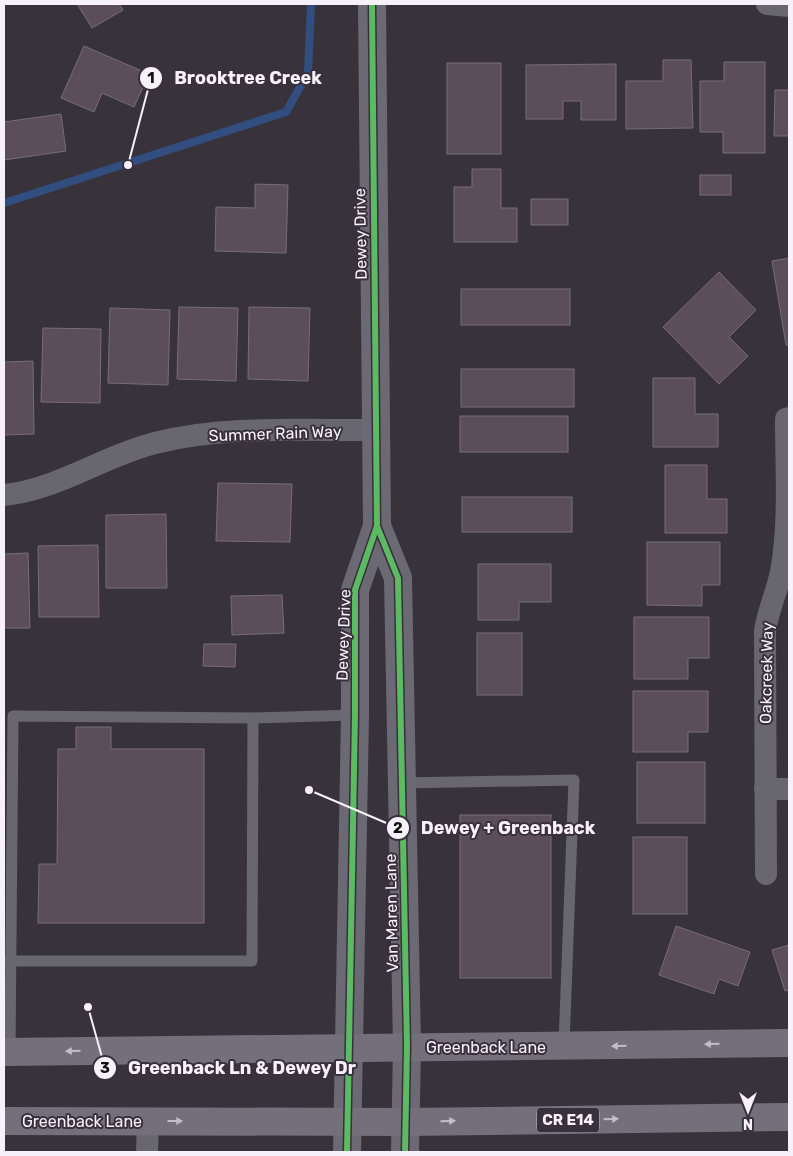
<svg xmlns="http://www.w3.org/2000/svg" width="793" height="1156" font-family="Rubik,sans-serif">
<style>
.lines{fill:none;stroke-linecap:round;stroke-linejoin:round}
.stream{stroke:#324d7f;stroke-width:8}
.building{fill:#5c4e59;stroke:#746f74}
.lane{stroke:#686770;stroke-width:11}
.street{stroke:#686770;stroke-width:22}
.secondary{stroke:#6b6974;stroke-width:28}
.primary{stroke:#73707c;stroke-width:28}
.cycleway-casing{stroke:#39303d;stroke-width:9}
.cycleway{stroke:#5cba63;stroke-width:6}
.oneway{fill:#c2bdc8}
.labels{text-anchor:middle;stroke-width:4;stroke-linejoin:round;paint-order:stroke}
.shield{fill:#39303d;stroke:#beb7c1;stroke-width:1}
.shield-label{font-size:15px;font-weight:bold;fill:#f7f1fa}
.street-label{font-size:16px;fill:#f7f1fa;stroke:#39303d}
.leader{fill:none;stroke:#f7f1fa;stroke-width:2}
.callout-dot{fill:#f7f1fa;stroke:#39303d;stroke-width:2}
.mark-label{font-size:15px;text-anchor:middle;font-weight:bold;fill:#111}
.callout-label{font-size:18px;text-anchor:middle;font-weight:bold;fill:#f7f1fa;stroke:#39303d;stroke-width:4;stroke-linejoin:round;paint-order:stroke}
</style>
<rect width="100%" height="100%" fill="#38333a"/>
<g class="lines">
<path class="stream" d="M 4,203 L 286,112 L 308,73 L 311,4"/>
</g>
<g class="building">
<path d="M 77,4 L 119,4 L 123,10 L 92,28 Z"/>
<path d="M 84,46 L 149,74 L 134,107 L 102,93 L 94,112 L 61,98 Z"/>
<path d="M 663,60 L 691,60 L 693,128 L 626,129 L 626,81 L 663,81 Z"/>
<path d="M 724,62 L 765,62 L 765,153 L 723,153 L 723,132 L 700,132 L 700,81 L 724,81 Z"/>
<rect x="447" y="63" width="54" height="91"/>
<path d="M 616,64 L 616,120 L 581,120 L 581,101 L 563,101 L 563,119 L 526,119 L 526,65 Z"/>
<path d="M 775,90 L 789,90 L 789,136 L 774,136 Z"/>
<path d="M 61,114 L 66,151 L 4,160 L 4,122 Z"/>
<path d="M 472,169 L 501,169 L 501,208 L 517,208 L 517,242 L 454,242 L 454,187 L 472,187 Z"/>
<rect x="700" y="175" width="31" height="20"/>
<path d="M 255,184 L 288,185 L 286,253 L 215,251 L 216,207 L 255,208 Z"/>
<rect x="531" y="199" width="37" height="26"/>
<path d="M 789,258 L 789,345 L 786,345 L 772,261 Z"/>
<path d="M 719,272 L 756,310 L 729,337 L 748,356 L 719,384 L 663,327 Z"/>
<rect x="461" y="289" width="109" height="36"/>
<path d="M 179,307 L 238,308 L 236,381 L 177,379 Z"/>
<path d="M 249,307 L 310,308 L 308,381 L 248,379 Z"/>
<path d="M 110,308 L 170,310 L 168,385 L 108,383 Z"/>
<path d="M 43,328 L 101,329 L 100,403 L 41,402 Z"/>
<path d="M 33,361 L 34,434 L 4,435 L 4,362 Z"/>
<rect x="461" y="369" width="113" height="38"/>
<path d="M 653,378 L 695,378 L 695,414 L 718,414 L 718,447 L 653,447 Z"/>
<rect x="460" y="416" width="108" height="36"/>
<path d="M 665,465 L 707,465 L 707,499 L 727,499 L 727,533 L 665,533 Z"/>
<path d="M 218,483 L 292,484 L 290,542 L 216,541 Z"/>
<rect x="462" y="497" width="110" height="35"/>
<path d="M 166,514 L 167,588 L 106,588 L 106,515 Z"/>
<path d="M 647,542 L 720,542 L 720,585 L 702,585 L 702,606 L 647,605 Z"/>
<path d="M 98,545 L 99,617 L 39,617 L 38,546 Z"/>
<path d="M 28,553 L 30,628 L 4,628 L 4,554 Z"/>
<path d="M 478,564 L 551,564 L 551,602 L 519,602 L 519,620 L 478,620 Z"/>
<path d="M 282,595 L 284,633 L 232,635 L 231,596 Z"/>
<path d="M 634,617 L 709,617 L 709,658 L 688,658 L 688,679 L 634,679 Z"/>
<rect x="477" y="633" width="45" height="62"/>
<path d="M 204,644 L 236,644 L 235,667 L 203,666 Z"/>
<path d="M 633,691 L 708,691 L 708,732 L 688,732 L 688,752 L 633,752 Z"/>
<path d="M 76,727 L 111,727 L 111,749 L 204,749 L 204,923 L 38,923 L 39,864 L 57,864 L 58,749 L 76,749 Z"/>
<rect x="637" y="762" width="68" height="61"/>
<rect x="460" y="815" width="91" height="163"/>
<rect x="633" y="837" width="54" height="77"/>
<path d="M 676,926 L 750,952 L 738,986 L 719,979 L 714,994 L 659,975 Z"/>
<path d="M 789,945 L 789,990 L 785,991 L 772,950 Z"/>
</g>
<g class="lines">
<g class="lane">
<path d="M 402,783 L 574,780 L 564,1045"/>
<path d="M 9,961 L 252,961 L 253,718"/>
<path d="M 10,1052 L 13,716 L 253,718 L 355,715"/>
</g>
<g class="street">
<path d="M 767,4 L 789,6"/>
<path d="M 4,495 C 57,490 103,456 155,443 C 226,425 303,431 375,430"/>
<path d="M 765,789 L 789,789"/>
<path d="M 766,874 L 765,631 C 768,610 777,592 781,572 C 790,522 786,469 786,419 L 789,418"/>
<path d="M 147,1152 L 148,1121"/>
</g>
<g class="secondary">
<path d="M 377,526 L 398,578 L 407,1046 L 405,1152"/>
<path d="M 347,1152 L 355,715 L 355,590 L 377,526 L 372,4"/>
</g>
<g class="primary">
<path d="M 4,1052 L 789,1043"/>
<path d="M 4,1121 L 406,1122 L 789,1117"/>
</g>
<defs>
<g id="cycleway">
<path d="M 377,526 L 398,578 L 407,1046 L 405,1152"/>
<path d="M 347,1152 L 355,715 L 355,590 L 377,526 L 372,4"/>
</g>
</defs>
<use href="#cycleway" class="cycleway-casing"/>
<use href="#cycleway" class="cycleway"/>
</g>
<defs><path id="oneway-solid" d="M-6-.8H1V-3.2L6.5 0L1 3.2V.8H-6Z" transform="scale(1.25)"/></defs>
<g class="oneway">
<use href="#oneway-solid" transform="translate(712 1044) rotate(179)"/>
<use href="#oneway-solid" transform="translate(619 1046) rotate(179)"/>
<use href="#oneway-solid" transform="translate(73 1051) rotate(179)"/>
<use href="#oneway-solid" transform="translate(611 1119) rotate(-1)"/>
<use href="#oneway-solid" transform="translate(175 1121)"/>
<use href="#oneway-solid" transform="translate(448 1121) rotate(-1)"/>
</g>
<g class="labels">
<rect class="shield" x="537" y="1107.5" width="62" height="25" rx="4"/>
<g class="shield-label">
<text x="568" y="1125">CR E14</text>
</g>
<g class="street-label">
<text transform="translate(360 234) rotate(-91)" y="6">Dewey Drive</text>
<text transform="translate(275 433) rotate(-2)" y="6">Summer Rain Way</text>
<text transform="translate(343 635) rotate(-88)" y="6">Dewey Drive</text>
<text transform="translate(766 673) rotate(-89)" y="6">Oakcreek Way</text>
<text transform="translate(391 913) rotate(-91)" y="6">Van Maren Lane</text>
<text x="486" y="1053">Greenback Lane</text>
<text x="82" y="1127">Greenback Lane</text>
</g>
</g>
<path class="leader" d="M128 165L151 78M309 790L398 828M88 1007L105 1068"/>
<g class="callout-dot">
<circle cx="128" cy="165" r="5"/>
<circle cx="309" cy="790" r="5"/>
<circle cx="88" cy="1007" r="5"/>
<circle cx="151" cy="78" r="12"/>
<circle cx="398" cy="828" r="12"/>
<circle cx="105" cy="1068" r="12"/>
</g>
<g class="mark-label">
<text x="151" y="83">1</text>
<text x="398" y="833">2</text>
<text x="105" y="1073">3</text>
</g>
<g class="callout-label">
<text x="248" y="84">Brooktree Creek</text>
<text x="508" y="834">Dewey + Greenback</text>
<text x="242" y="1074">Greenback Ln &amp; Dewey Dr</text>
</g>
<rect width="793" height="1156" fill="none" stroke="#f7f1fa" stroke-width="10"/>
<g transform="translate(748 1111) rotate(180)" stroke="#39303d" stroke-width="4" paint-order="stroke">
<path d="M0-4L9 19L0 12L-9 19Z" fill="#f7f1fa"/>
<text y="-8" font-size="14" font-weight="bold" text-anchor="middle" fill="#f7f1fa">N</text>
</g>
</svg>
